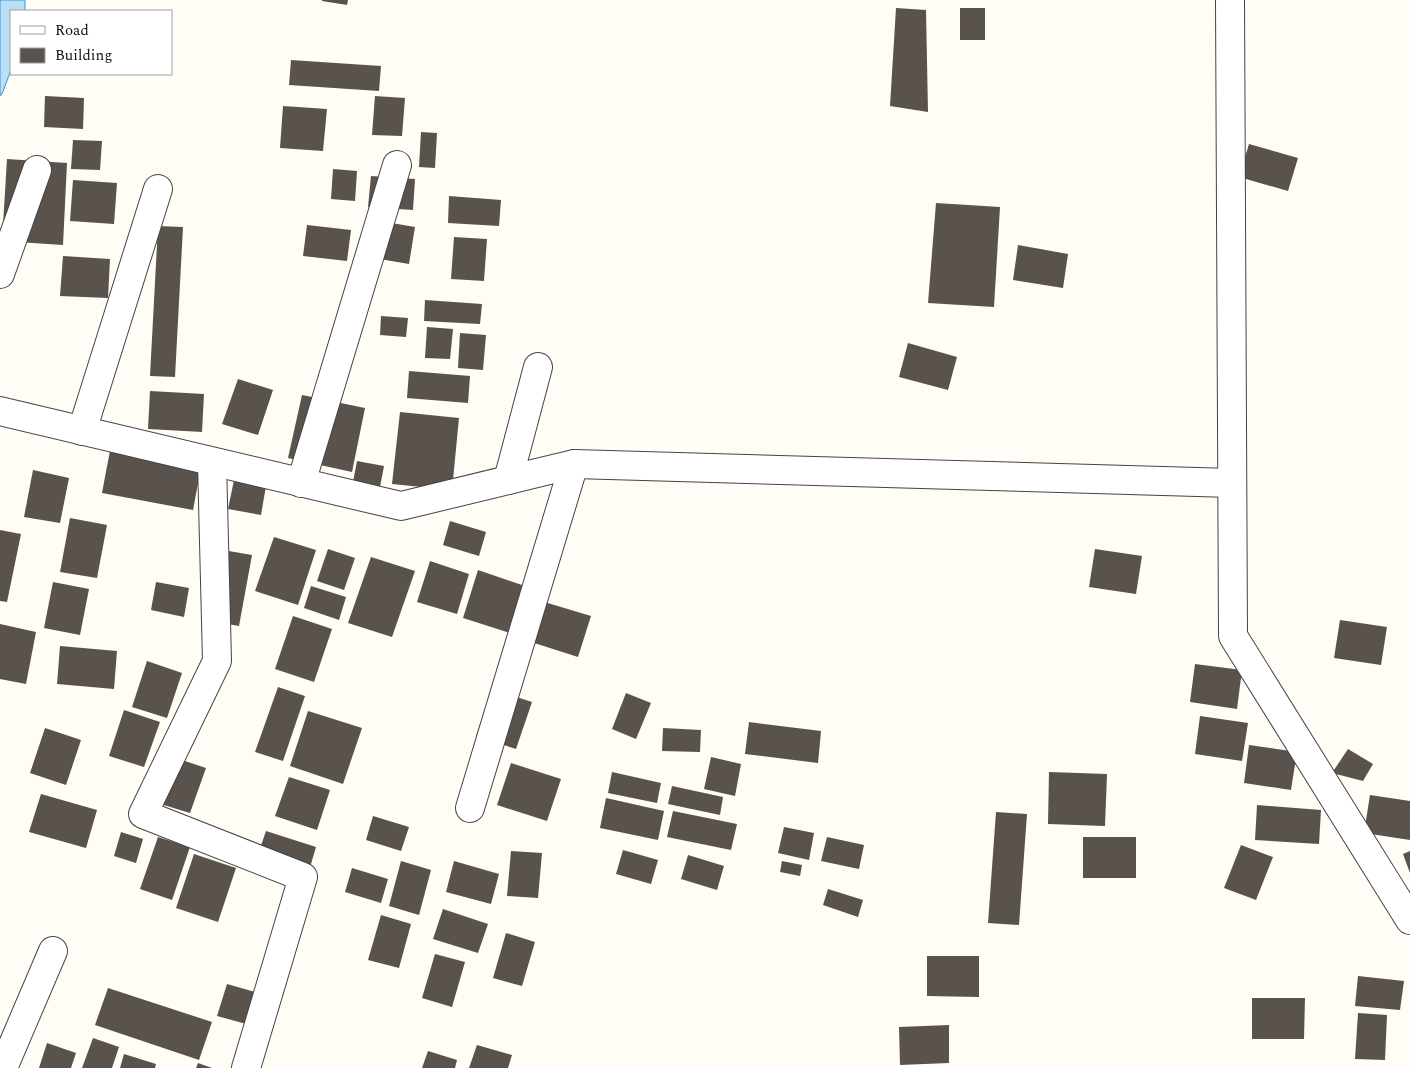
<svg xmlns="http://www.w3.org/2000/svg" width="1410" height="1068" font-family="Spectral,serif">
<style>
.water{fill:#b9e0f7;stroke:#3f96cf}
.building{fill:#5a524d}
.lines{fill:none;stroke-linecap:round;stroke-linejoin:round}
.minor-casing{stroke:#444;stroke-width:30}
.minor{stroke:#fff;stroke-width:28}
</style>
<rect width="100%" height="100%" fill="#fffdf5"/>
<path class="water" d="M 0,0 L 25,0 L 25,11 L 11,11 L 11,70 L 2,94 L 0,96 Z"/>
<g class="building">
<path d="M 322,0 L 348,0 L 347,5 L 322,1 Z"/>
<path d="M 896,8 L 926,10 L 928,112 L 890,106 Z"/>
<rect x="960" y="8" width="25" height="32"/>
<path d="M 291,60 L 381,66 L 379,91 L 289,85 Z"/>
<path d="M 45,96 L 84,98 L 83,129 L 44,127 Z"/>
<path d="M 375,96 L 405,98 L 402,136 L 372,135 Z"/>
<path d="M 283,106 L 327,109 L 323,151 L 280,148 Z"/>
<path d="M 421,132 L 437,133 L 435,168 L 419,167 Z"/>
<path d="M 73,140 L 102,141 L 100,170 L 71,169 Z"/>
<path d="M 1249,144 L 1298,158 L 1288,191 L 1239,177 Z"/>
<path d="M 7,159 L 67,163 L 63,245 L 2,241 Z"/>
<path d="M 333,169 L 357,171 L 355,201 L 331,199 Z"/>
<path d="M 371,176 L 415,179 L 413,210 L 368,207 Z"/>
<path d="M 73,180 L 117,183 L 114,224 L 70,221 Z"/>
<path d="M 449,196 L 501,200 L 499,226 L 448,223 Z"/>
<path d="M 936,203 L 1000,207 L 994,307 L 928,303 Z"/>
<path d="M 368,219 L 415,227 L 409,264 L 362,256 Z"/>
<path d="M 307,225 L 351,230 L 347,261 L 303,256 Z"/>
<path d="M 158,226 L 183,227 L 175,377 L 150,376 Z"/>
<path d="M 454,237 L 487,239 L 484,281 L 451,279 Z"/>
<path d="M 1018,245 L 1068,254 L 1063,288 L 1013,280 Z"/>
<path d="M 63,256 L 110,259 L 108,298 L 60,296 Z"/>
<path d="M 425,300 L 482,304 L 480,324 L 424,321 Z"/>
<path d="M 381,316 L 408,318 L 406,337 L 380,335 Z"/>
<path d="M 427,327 L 453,329 L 450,359 L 425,358 Z"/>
<path d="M 460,333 L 486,335 L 483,370 L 458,368 Z"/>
<path d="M 908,343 L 957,357 L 948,390 L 899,377 Z"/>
<path d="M 409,371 L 470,376 L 468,403 L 407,398 Z"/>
<path d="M 238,379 L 273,390 L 258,435 L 222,424 Z"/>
<path d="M 150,391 L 204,394 L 202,432 L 148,429 Z"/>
<path d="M 302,395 L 365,408 L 352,472 L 288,458 Z"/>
<path d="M 400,412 L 459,418 L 452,490 L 392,484 Z"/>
<path d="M 112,440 L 203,457 L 193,510 L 102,493 Z"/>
<path d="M 357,461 L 384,466 L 380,487 L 353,482 Z"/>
<path d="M 33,470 L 69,478 L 60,523 L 24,517 Z"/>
<path d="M 234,480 L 266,486 L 261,515 L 228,509 Z"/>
<path d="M 70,518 L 107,525 L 97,578 L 60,572 Z"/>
<path d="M 450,521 L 486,532 L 479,556 L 443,545 Z"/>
<path d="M 0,530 L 21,534 L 7,602 L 0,601 Z"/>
<path d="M 274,537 L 316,550 L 298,605 L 255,591 Z"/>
<path d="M 217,549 L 252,555 L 239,626 L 204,620 Z"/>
<path d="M 328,549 L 355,558 L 344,590 L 317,581 Z"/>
<path d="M 1095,549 L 1142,556 L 1136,594 L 1089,587 Z"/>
<path d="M 371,557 L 415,571 L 392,637 L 348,623 Z"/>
<path d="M 430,561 L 469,574 L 457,614 L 417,602 Z"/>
<path d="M 478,570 L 528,587 L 513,634 L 463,618 Z"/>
<path d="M 53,582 L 89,589 L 80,635 L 44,628 Z"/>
<path d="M 156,582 L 189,588 L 184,617 L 151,610 Z"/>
<path d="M 311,586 L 346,597 L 339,620 L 304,608 Z"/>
<path d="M 541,601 L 591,616 L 578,657 L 528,641 Z"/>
<path d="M 293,616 L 332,629 L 314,682 L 275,669 Z"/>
<path d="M 1340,620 L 1387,627 L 1381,665 L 1334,658 Z"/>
<path d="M 0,624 L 36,632 L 26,684 L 0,679 Z"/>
<path d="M 60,646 L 117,651 L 114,689 L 57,684 Z"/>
<path d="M 147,661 L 182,673 L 167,718 L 132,707 Z"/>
<path d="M 1195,664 L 1242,670 L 1237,709 L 1190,702 Z"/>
<path d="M 278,687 L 305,696 L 283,761 L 255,752 Z"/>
<path d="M 492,689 L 532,702 L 516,749 L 476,736 Z"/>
<path d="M 626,693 L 651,703 L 636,739 L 612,729 Z"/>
<path d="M 124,710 L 160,722 L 144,767 L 109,756 Z"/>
<path d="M 308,711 L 362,728 L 343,784 L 290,766 Z"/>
<path d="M 1200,716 L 1248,723 L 1242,761 L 1195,754 Z"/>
<path d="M 749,722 L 821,731 L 818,763 L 745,754 Z"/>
<path d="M 45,728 L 81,740 L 66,785 L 30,773 Z"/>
<path d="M 663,728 L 701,730 L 700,752 L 662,751 Z"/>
<path d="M 1249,745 L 1297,752 L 1291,790 L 1244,783 Z"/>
<path d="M 1348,749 L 1373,764 L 1363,781 L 1332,773 Z"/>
<path d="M 170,756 L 206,768 L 190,813 L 154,802 Z"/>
<path d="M 711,757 L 741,764 L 735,796 L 704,789 Z"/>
<path d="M 511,763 L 561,779 L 547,821 L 497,805 Z"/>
<path d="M 612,772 L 661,783 L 657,803 L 608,793 Z"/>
<path d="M 1049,772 L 1107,774 L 1105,826 L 1048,824 Z"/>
<path d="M 289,777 L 330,790 L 317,830 L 275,816 Z"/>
<path d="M 672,786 L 723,797 L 720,815 L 668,804 Z"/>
<path d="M 41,794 L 97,810 L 86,848 L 29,832 Z"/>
<path d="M 1370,795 L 1410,801 L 1410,840 L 1364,833 Z"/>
<path d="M 606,798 L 664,811 L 658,840 L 600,828 Z"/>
<path d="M 1257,805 L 1321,810 L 1319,844 L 1255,840 Z"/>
<path d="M 673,811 L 737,824 L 731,850 L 667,837 Z"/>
<path d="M 996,812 L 1027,814 L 1019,925 L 988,923 Z"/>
<path d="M 373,816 L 409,827 L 401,851 L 366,840 Z"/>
<path d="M 784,827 L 814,833 L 809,860 L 778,853 Z"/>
<path d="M 266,831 L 316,847 L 308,874 L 257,857 Z"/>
<path d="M 121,832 L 143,839 L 136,863 L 114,856 Z"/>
<path d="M 158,837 L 190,847 L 172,900 L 140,889 Z"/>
<path d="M 827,837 L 864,845 L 859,869 L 821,861 Z"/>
<rect x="1083" y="837" width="53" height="41"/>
<path d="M 1241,845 L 1273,857 L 1256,900 L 1224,888 Z"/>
<path d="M 623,850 L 658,860 L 651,884 L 616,874 Z"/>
<path d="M 511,851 L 542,853 L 538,898 L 507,896 Z"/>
<path d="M 1410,851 L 1410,873 L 1403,854 Z"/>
<path d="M 194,854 L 236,868 L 218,922 L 176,908 Z"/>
<path d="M 688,855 L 724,866 L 717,890 L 681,879 Z"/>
<path d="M 401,861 L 431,870 L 419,915 L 389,906 Z"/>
<path d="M 454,861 L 499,874 L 491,904 L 446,892 Z"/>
<path d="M 782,861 L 802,865 L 800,876 L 780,872 Z"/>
<path d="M 352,868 L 388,879 L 381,903 L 345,892 Z"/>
<path d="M 828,889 L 863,900 L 858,917 L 823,905 Z"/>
<path d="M 443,909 L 488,924 L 478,953 L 433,939 Z"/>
<path d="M 381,915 L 411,924 L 399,968 L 368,960 Z"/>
<path d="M 506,933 L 535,942 L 522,986 L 493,978 Z"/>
<path d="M 435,954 L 465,962 L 452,1007 L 422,998 Z"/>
<path d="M 927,956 L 979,956 L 979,997 L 927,996 Z"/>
<path d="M 1358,976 L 1404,981 L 1400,1010 L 1355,1006 Z"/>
<path d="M 227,984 L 259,993 L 250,1025 L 217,1016 Z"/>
<path d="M 108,988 L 212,1022 L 199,1060 L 95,1025 Z"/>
<path d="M 1252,998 L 1305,998 L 1304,1039 L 1252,1039 Z"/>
<path d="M 1358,1013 L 1387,1015 L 1385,1060 L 1355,1059 Z"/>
<path d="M 949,1025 L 949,1063 L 900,1065 L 899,1027 Z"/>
<path d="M 93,1038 L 119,1047 L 112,1068 L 82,1068 Z"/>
<path d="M 47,1043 L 76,1053 L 71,1068 L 39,1068 Z"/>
<path d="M 477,1045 L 512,1055 L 508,1068 L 469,1068 Z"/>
<path d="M 428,1051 L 457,1060 L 455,1068 L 422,1068 Z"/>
<path d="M 124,1054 L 156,1064 L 155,1068 L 120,1068 Z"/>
<path d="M 198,1063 L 212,1068 L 196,1068 Z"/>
</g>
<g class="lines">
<defs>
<g id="minor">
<path d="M 1230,0 L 1233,636 L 1410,920"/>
<path d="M 0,274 L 37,170"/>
<path d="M 0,411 L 401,506 L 574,464 L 1232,483"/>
<path d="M 82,431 L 158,189"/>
<path d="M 212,462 L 217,661 L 143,814 L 303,877 L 246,1068"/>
<path d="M 508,480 L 538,367"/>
<path d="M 301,483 L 397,165"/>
<path d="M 470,808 L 574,464"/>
<path d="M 3,1068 L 53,951"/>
</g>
</defs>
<use href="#minor" class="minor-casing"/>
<use href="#minor" class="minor"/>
</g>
<rect x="10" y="10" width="162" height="65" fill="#ffffff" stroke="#a0a0a0"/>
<rect x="20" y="26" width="25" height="8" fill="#ffffff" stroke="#a0a0a0"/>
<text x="55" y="35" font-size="15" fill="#111111">Road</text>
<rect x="20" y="48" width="25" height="15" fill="#5a524d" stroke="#a0a0a0"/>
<text x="55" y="60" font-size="15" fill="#111111">Building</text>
</svg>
